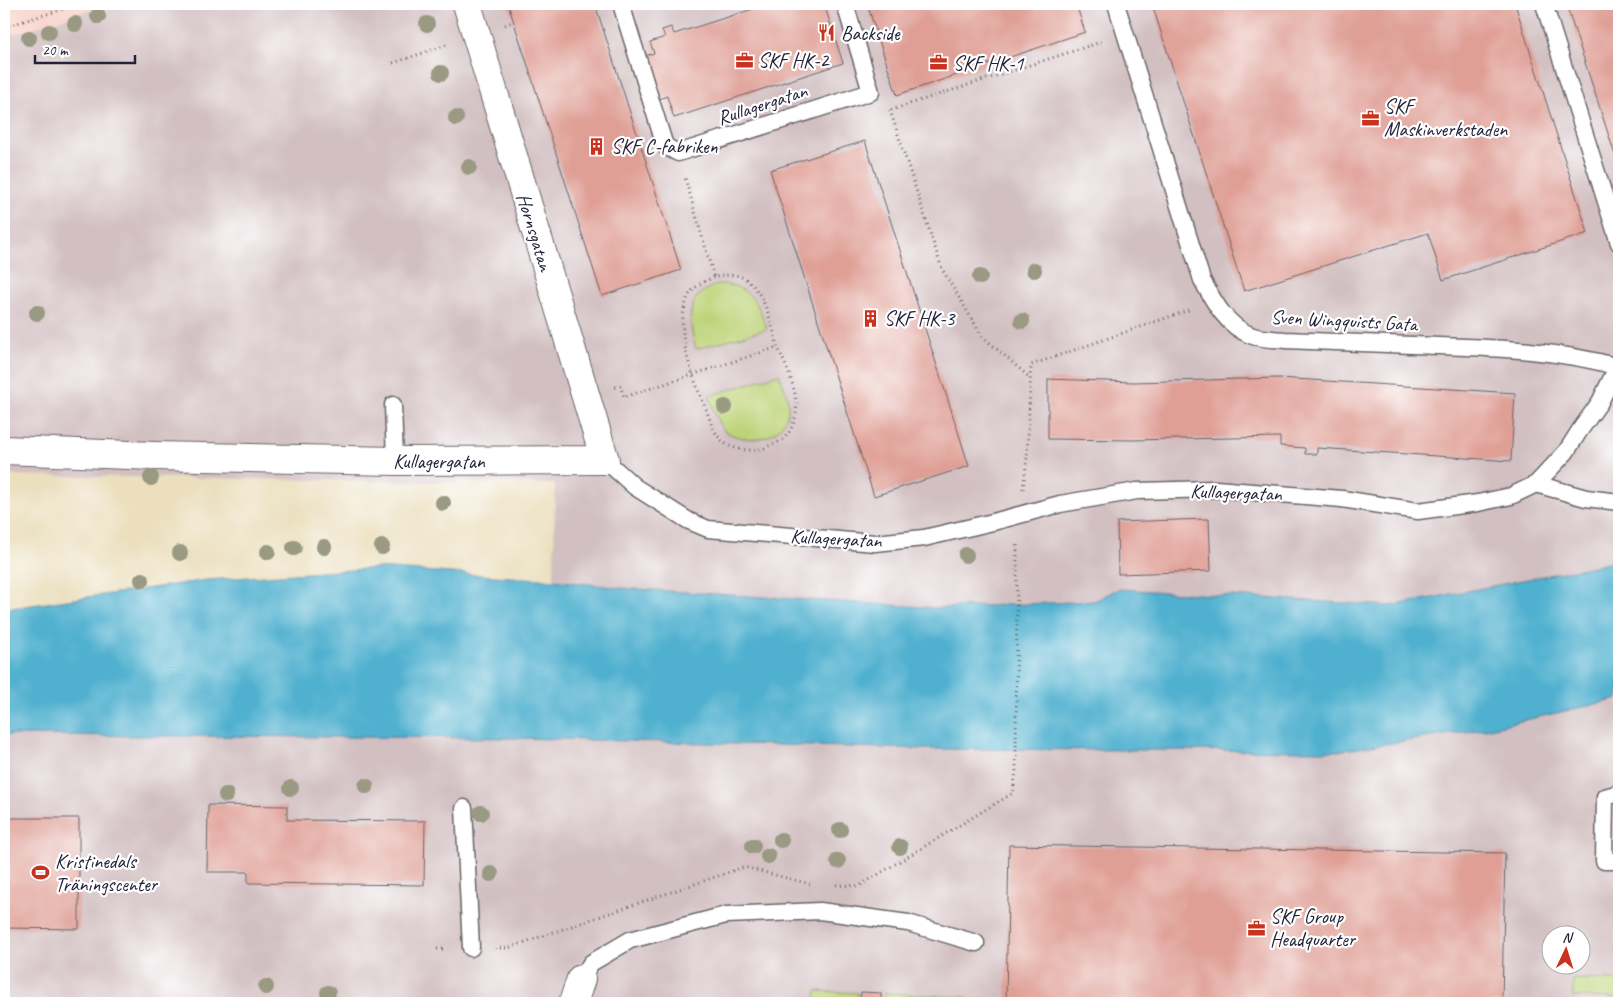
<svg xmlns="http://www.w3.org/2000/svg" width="1623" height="1007" font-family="Caveat,sans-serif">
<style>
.built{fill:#f7d1c9}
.industrial{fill:#d2bfc1;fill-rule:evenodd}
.green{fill:#bdd377;stroke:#707a59}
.water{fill:#50b0cf;stroke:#396985}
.building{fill:#df9f95}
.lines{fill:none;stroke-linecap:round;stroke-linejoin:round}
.service-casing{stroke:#686469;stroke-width:19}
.minor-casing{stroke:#686469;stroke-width:30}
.path{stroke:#686469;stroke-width:3;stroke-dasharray:1 4;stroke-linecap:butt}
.service{stroke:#fff;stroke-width:16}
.minor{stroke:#fff;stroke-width:28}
.tree{fill:#9a9982}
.labels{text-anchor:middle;stroke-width:4.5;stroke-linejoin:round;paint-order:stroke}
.poi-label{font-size:20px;fill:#22223b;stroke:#fff;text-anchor:start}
.street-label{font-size:20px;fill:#22223b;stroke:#fff}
</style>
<rect width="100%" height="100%" fill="#fff"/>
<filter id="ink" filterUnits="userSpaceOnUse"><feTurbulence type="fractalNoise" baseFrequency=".02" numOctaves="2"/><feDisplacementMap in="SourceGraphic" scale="10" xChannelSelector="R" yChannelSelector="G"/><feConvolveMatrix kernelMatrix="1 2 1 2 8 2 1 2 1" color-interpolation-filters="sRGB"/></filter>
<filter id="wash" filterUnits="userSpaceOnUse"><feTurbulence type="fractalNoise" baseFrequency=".0096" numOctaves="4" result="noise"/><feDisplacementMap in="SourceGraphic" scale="20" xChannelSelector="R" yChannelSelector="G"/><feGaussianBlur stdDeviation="1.12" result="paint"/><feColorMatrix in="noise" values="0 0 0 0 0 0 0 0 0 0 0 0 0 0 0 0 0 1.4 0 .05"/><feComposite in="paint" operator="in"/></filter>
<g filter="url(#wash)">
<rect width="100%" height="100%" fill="#ebdfbe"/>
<path class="built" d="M 4,4 L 140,4 L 4,46 Z"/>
<g class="industrial">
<path d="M 109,4 L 1619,4 L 1619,561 L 1391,606 L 1118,589 L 1094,601 L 939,608 L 622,588 L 554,580 L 555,484 L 4,475 L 4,37 Z"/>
<path d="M 1619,699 L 1619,1003 L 4,1003 L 4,735 L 516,738 L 924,749 L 1338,751 L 1485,729 ZM 1550,934 L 1580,934 L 1580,964 L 1550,964 Z"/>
</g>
<g class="green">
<path d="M 720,284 C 751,286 758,302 767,329 L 696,349 C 688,319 684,294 720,284 Z"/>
<path d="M 779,374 C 783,385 790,399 788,411 C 783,435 761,443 739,437 C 735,436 729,434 725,431 C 716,423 713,406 709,396 Z"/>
<path d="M 1573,979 L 1619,980 L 1619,998 L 1573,997 Z"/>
<path d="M 816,991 L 858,993 L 858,1003 L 815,1003 Z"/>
<path d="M 884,993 L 967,997 L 968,1001 L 974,1003 L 884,1003 Z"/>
</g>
<path class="water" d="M 1619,561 L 1619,699 L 1485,729 L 1338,751 L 924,749 L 516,738 L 4,735 L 4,609 L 207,580 L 378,568 L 554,580 L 622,588 L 939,608 L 1094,601 L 1118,589 L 1391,606 Z"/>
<g id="blocks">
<g class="building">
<path d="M 508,4 L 595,4 L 681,270 L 602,296 Z"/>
<path d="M 769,4 L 824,4 L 843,63 L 674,118 L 667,96 L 659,99 L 645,56 L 654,53 L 650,42 L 665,37 L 662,30 L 671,27 L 674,34 Z"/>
<path d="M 867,4 L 1076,4 L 1085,32 L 897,95 Z"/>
<path d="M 1152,4 L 1515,4 L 1588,233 L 1443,280 L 1428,233 L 1244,291 Z"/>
<path d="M 1566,4 L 1619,4 L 1619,167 Z"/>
<path d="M 865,141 L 969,466 L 874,496 L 770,170 Z"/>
<path d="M 1279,378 L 1515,393 L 1511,461 L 1317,448 L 1317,454 L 1305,454 L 1305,448 L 1280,446 L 1280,437 L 1132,440 L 1048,439 L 1048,379 L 1134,382 Z"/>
<path d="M 1209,519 L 1211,571 L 1118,574 L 1117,522 Z"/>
<path d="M 208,805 L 287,806 L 287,820 L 425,821 L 424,885 L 248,883 L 248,872 L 207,872 Z"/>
<path d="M 4,818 L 79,818 L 79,929 L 4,928 Z"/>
<path d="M 1009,845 L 1505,853 L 1502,1003 L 1006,1003 Z"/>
<path d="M 861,992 L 881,993 L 881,1003 L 860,1003 Z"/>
</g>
</g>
</g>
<g filter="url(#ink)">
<use href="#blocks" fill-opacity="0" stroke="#686469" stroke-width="1"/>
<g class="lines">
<defs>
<g id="service">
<path d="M 621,4 L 665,146 L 678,153 L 871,92 L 845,4"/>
<path d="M 1116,4 L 1202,280 C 1214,302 1226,325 1250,335 C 1260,339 1275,339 1285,340 C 1336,342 1387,344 1438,346 C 1502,348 1557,350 1619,367"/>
<path d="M 1544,4 L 1619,243"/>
<path d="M 393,405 L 395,461"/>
<path d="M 605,460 L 635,487 L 689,521 L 708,529 L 875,543 L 924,538 L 993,522 L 1060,504 L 1137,491 L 1216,489 L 1342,499 L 1418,511 L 1478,503 L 1511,496 L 1536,484 L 1566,452 L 1580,430 L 1600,402 L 1619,363"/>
<path d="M 1536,484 L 1586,498 L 1619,502"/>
<path d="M 1619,793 L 1605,797 L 1604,861 L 1619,861"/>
<path d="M 464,808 L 471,948"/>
<path d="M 581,979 L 591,963 L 630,940 L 726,915 L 820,911 L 908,923 L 976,943"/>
</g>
<g id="minor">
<path d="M 4,450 L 154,456 L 395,461 L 605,460 L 467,4"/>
<path d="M 573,1003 L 581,979"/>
</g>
</defs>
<use href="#service" class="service-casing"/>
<use href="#minor" class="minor-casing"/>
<g class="path">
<path d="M 505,25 L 514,21"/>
<path d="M 4,27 L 80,4"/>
<path d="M 393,63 L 447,45"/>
<path d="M 890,110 L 942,269 L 982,336 L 1029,377"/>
<path d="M 891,110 L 1101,42"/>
<path d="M 714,277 C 704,282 693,286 688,297 C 673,330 693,377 705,407 C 711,421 714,438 728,445 C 739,451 759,452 769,446 C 774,444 782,441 785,437 C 809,410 789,375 778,347"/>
<path d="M 615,387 L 621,386 L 624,397 L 778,347 C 771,325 763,278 734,275 C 727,275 720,276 714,277 L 685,178"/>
<path d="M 1023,489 L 1027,458 L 1031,365 L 1189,310"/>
<path d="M 836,885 L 859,886 L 1013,793 L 1016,770 L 1017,542"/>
<path d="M 495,948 L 508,948 L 744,867 L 810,884"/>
<path d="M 437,949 L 446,949"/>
</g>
<use href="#service" class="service"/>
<use href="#minor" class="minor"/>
</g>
<g class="tree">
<circle cx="98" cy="16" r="8"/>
<circle cx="75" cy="24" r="8"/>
<circle cx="427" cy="24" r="8"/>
<circle cx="49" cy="32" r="8"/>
<circle cx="29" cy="38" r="8"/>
<circle cx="441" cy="73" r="8"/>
<circle cx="456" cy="118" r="8"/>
<circle cx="469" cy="167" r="8"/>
<circle cx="1034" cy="270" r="8"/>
<circle cx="980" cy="277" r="8"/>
<circle cx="37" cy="313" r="8"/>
<circle cx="1022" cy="321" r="8"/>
<circle cx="725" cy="407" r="8"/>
<circle cx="151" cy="478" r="8"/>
<circle cx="443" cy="503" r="8"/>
<circle cx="324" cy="547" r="8"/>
<circle cx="382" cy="547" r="8"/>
<circle cx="294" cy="548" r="8"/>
<circle cx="268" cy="552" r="8"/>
<circle cx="180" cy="553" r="8"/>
<circle cx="966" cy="555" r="8"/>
<circle cx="142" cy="580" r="8"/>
<circle cx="366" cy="786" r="8"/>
<circle cx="291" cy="788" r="8"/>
<circle cx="226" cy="795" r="8"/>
<circle cx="481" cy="813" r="8"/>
<circle cx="840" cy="830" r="8"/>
<circle cx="781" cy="840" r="8"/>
<circle cx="753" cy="846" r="8"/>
<circle cx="900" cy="847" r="8"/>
<circle cx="768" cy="856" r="8"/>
<circle cx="838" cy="861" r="8"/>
<circle cx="491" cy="874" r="8"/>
<circle cx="266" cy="987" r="8"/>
<circle cx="328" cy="993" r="8"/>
</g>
</g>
<defs>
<symbol id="restaurant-bare" viewBox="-9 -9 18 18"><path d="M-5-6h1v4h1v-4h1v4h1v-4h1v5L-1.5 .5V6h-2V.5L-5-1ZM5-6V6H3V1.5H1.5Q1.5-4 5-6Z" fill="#c8321e" stroke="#fff" stroke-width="2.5" paint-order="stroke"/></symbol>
<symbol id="office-bare" viewBox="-9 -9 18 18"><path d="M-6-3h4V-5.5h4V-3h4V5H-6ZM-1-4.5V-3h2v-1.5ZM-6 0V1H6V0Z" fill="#c8321e" stroke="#fff" stroke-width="2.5" paint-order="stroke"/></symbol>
<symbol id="building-bare" viewBox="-9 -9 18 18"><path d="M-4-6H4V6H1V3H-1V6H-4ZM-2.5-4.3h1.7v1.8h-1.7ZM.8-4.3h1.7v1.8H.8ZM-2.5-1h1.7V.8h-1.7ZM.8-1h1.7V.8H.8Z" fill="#c8321e" stroke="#fff" stroke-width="2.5" paint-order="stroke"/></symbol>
<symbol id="stadium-bare" viewBox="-9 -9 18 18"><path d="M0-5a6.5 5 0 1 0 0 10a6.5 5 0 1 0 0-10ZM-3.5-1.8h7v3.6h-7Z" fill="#c8321e" stroke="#fff" stroke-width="2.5" paint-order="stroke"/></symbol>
</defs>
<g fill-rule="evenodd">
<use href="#restaurant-bare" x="814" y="20" width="25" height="25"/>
<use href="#office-bare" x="732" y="48" width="25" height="25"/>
<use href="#office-bare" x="926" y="50" width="25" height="25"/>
<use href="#office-bare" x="1358" y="106" width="25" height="25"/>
<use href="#building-bare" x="584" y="134" width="25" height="25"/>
<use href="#building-bare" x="858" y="306" width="25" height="25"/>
<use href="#stadium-bare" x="28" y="860" width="25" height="25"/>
<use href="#office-bare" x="1244" y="916" width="25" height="25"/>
</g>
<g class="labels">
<g class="poi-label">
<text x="841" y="40">Backside</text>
<text x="758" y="67">SKF HK-2</text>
<text x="953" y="70">SKF HK-1</text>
<text x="1384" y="113">SKF<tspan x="1384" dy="23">Maskinverkstaden</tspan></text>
<text x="611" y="153">SKF C-fabriken</text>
<text x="884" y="325">SKF HK-3</text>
<text x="55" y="868">Kristinedals<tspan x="55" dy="23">Träningscenter</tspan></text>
<text x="1270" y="923">SKF Group<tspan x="1270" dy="23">Headquarter</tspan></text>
</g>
<g class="street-label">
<text transform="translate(762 104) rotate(-18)" y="7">Rullagergatan</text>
<text transform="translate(535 232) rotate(73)" y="7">Hornsgatan</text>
<text transform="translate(1344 320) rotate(3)" y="7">Sven Wingquists Gata</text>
<text x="439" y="468">Kullagergatan</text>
<text transform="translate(1236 492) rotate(2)" y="7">Kullagergatan</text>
<text transform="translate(836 538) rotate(3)" y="7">Kullagergatan</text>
</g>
</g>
<rect width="1623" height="1007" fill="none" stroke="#fff" stroke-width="20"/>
<g transform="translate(1566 950) rotate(4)"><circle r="24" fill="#ffffff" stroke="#a7a7b1"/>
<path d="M0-4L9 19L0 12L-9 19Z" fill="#c8321e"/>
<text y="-8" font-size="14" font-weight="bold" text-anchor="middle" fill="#22223b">N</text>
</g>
<path d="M35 55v8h100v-8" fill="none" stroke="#22223b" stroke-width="2.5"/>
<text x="42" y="55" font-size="15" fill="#22223b" stroke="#ffffff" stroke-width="4" paint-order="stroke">20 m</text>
</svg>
